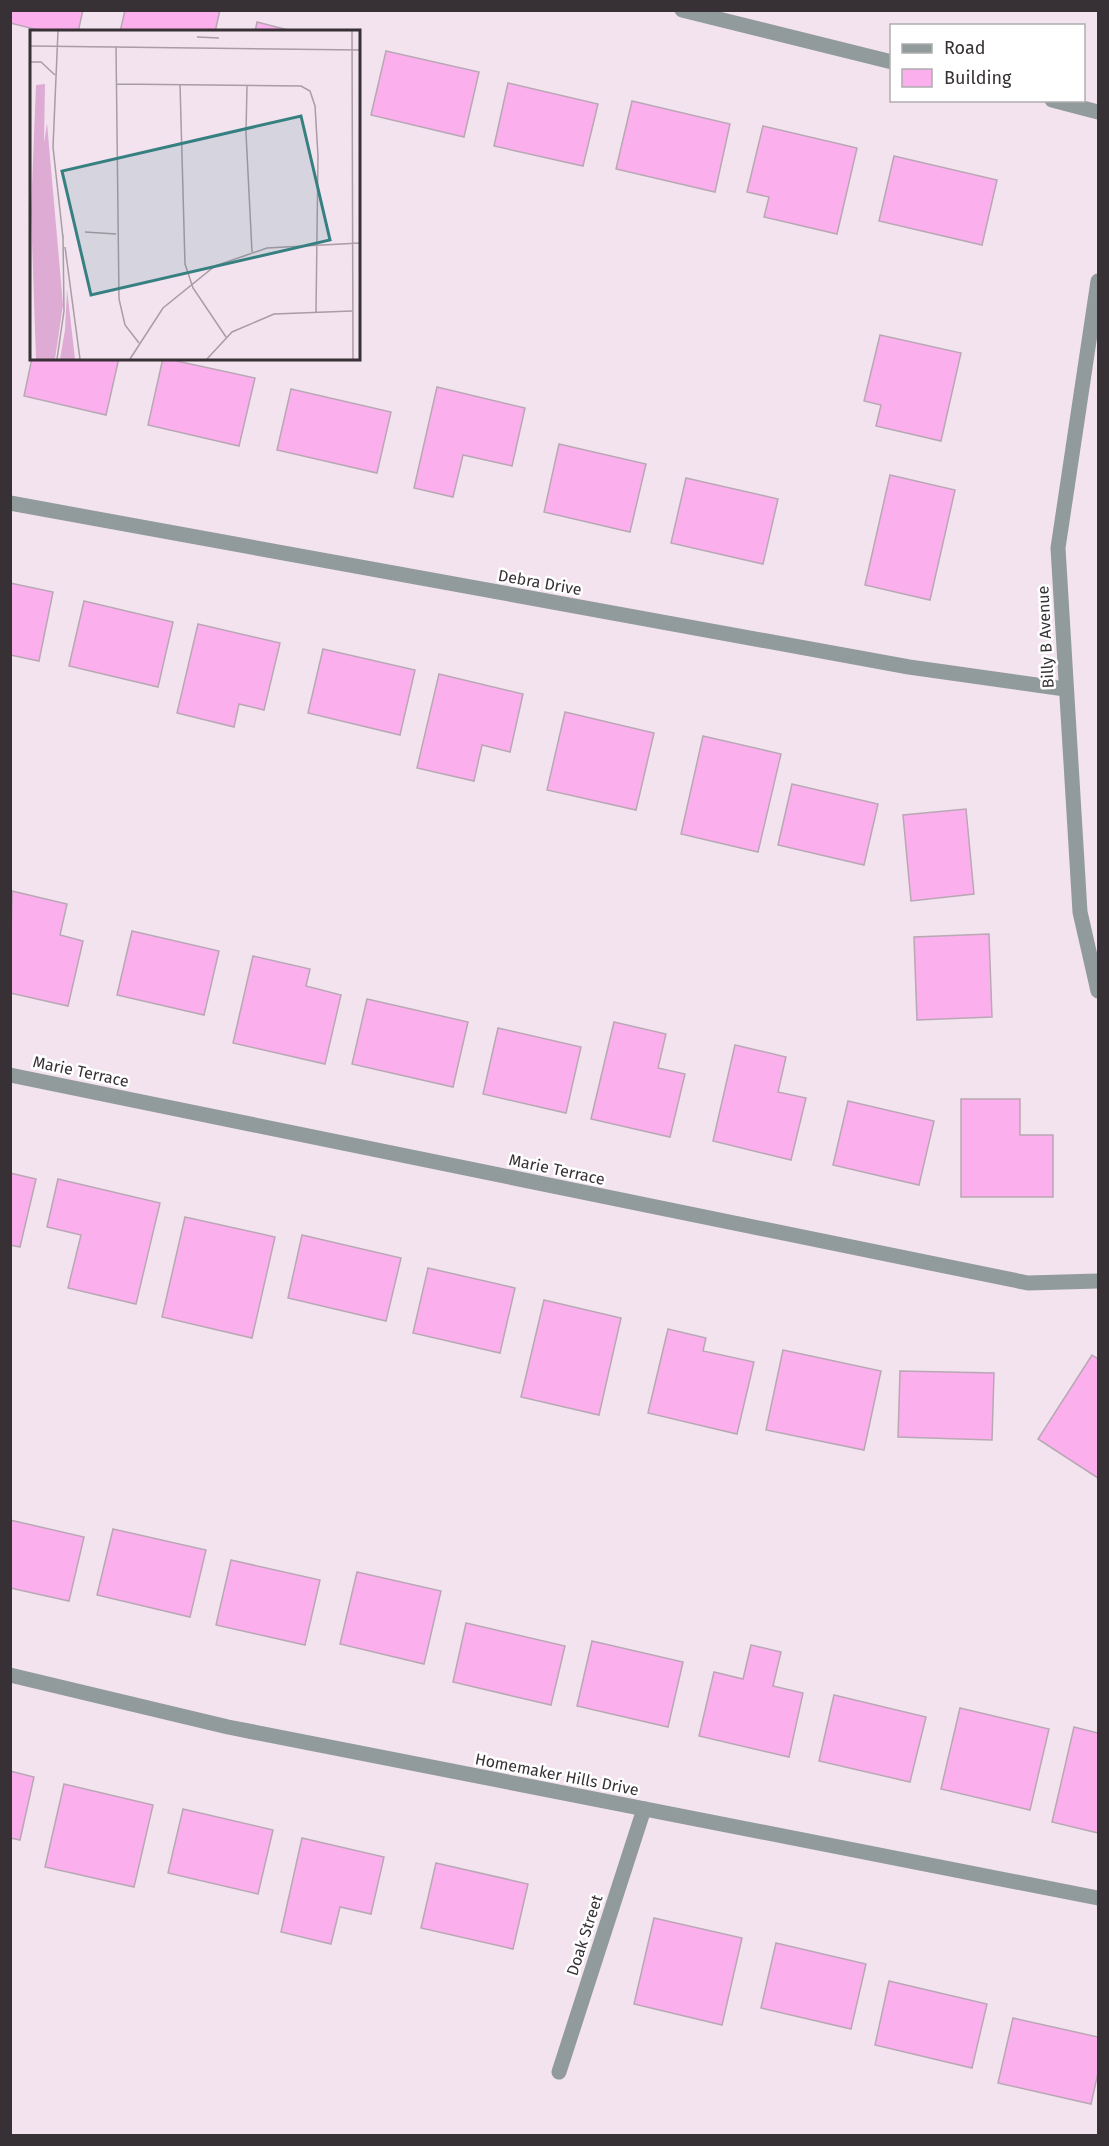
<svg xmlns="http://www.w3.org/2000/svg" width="1109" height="2146" font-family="'Fira Sans',sans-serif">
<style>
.building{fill:#fcafed;stroke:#b8a8b4;stroke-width:1.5}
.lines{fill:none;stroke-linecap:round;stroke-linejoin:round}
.minor{stroke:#929b9b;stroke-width:15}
.labels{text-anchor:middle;stroke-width:5;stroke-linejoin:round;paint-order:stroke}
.street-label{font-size:16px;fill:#373135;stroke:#fff}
.inset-road{fill:none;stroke:#a89ca5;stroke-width:1.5}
.view{fill:#378082;fill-opacity:0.15;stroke:#378082;stroke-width:3}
.inset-edge{fill:none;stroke:#373135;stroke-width:3}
</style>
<rect width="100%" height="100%" fill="#f3e3ef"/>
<g class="building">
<path d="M 10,10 L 83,10 L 78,32 L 46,32 L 10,23 Z"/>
<path d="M 125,10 L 220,10 L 215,32 L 120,32 Z"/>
<path d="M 257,22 L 296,32 L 255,32 Z"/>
<path d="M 386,51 L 479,72 L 464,137 L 371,115 Z"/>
<path d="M 508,83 L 598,104 L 583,166 L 494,146 Z"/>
<path d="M 632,101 L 730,124 L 715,192 L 616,169 Z"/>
<path d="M 763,126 L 857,148 L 837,234 L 764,217 L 769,197 L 747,192 Z"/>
<path d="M 894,156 L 997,180 L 982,245 L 879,221 Z"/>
<path d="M 880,335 L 961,353 L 941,441 L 876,426 L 881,405 L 864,401 Z"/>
<path d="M 32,358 L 119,358 L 106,415 L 24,396 Z"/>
<path d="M 163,358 L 255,378 L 239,446 L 148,425 Z"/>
<path d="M 437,387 L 525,408 L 512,466 L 463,455 L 453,497 L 414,488 Z"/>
<path d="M 291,389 L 391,412 L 377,473 L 277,450 Z"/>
<path d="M 559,444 L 646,464 L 630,532 L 544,512 Z"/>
<path d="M 890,475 L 955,490 L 930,600 L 865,585 Z"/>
<path d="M 686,478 L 778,499 L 763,564 L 671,543 Z"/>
<path d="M 10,583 L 53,592 L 39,661 L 10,655 Z"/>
<path d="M 84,601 L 173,622 L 158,687 L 69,666 Z"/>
<path d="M 198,624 L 280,643 L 264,710 L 239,704 L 234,727 L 177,713 Z"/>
<path d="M 323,649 L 415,670 L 400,735 L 308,713 Z"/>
<path d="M 439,674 L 523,694 L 510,752 L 482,745 L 474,781 L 417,768 Z"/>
<path d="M 565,712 L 654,733 L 636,810 L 547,790 Z"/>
<path d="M 703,736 L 781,754 L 758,852 L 681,834 Z"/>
<path d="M 792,784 L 878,804 L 864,865 L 778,845 Z"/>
<path d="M 966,809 L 974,894 L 911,901 L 903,815 Z"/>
<path d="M 12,891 L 67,904 L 60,935 L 83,941 L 68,1006 L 10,993 Z"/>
<path d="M 132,931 L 219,951 L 204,1015 L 117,995 Z"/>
<path d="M 989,934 L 992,1017 L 917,1020 L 914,937 Z"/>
<path d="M 253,956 L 310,969 L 306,986 L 341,995 L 325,1064 L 233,1043 Z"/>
<path d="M 367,999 L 468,1022 L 453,1087 L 352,1064 Z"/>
<path d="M 614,1022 L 666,1034 L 658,1068 L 685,1074 L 670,1137 L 591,1119 Z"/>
<path d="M 498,1028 L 581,1047 L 566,1113 L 483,1094 Z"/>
<path d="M 735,1045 L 786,1057 L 778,1092 L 806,1098 L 791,1160 L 713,1141 Z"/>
<path d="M 961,1099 L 1020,1099 L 1020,1135 L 1053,1135 L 1053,1197 L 961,1197 Z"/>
<path d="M 848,1101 L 934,1121 L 919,1185 L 833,1165 Z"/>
<path d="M 10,1173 L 36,1179 L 20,1247 L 10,1245 Z"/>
<path d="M 58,1179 L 160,1203 L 136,1304 L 68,1288 L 81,1235 L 47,1227 Z"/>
<path d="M 185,1217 L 275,1237 L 252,1338 L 162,1317 Z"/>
<path d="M 302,1235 L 401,1258 L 386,1321 L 288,1298 Z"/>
<path d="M 428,1268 L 515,1288 L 500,1353 L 413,1333 Z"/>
<path d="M 544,1300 L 621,1318 L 599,1415 L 521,1397 Z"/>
<path d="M 668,1329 L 706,1338 L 703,1351 L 754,1362 L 737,1434 L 648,1413 Z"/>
<path d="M 783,1350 L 881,1371 L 864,1450 L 766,1430 Z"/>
<path d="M 1092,1355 L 1098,1359 L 1098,1478 L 1038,1439 Z"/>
<path d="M 900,1371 L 994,1373 L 992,1440 L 898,1437 Z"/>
<path d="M 10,1520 L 84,1537 L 69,1601 L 10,1588 Z"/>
<path d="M 113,1529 L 206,1550 L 190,1617 L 97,1595 Z"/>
<path d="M 231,1560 L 320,1580 L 305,1645 L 216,1625 Z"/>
<path d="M 357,1572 L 441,1591 L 424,1664 L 340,1644 Z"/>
<path d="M 466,1623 L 565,1646 L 551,1705 L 453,1682 Z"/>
<path d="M 592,1641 L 683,1662 L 668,1727 L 577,1706 Z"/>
<path d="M 751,1645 L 781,1652 L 773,1686 L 803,1693 L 789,1757 L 699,1736 L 714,1672 L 743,1679 Z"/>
<path d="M 834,1695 L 926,1717 L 910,1782 L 819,1761 Z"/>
<path d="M 960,1708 L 1049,1729 L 1030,1810 L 941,1789 Z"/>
<path d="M 1074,1727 L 1098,1733 L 1098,1833 L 1052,1822 Z"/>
<path d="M 10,1771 L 34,1777 L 20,1840 L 10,1838 Z"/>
<path d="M 64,1784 L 153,1805 L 134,1887 L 45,1867 Z"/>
<path d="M 183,1809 L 273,1830 L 258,1894 L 168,1873 Z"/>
<path d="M 302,1838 L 384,1857 L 371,1914 L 340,1907 L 331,1944 L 281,1932 Z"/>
<path d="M 436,1863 L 528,1884 L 513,1949 L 421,1928 Z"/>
<path d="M 654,1918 L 742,1938 L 722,2025 L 634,2004 Z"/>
<path d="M 776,1943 L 866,1964 L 851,2029 L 761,2008 Z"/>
<path d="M 889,1981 L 987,2004 L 972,2068 L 875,2045 Z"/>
<path d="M 1013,2018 L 1098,2037 L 1098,2073 L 1091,2104 L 998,2083 Z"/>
</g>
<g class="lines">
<g class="minor">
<path d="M 682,10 L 892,62"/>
<path d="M 1052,100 L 1098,112"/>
<path d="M 1098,281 L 1058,548 L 1080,912 L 1098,991"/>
<path d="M 10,503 L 909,667 L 1065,689"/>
<path d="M 10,1075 L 1028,1283 L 1098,1281"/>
<path d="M 10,1675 L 228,1727 L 1098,1898"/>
<path d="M 559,2072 L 644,1809"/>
</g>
</g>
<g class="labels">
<g class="street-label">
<text transform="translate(540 582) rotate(10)" y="6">Debra Drive</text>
<text transform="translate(1045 637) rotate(-93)" y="6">Billy B Avenue</text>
<text transform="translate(81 1071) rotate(12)" y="6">Marie Terrace</text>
<text transform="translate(557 1169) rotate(12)" y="6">Marie Terrace</text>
<text transform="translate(557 1774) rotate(11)" y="6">Homemaker Hills Drive</text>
<text transform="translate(584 1935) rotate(-72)" y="6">Doak Street</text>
</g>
</g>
<g transform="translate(30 30)">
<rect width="330" height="330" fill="#f3e3ef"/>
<path d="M 15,54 L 14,113 L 17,93 L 33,275 L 25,329 L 6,329 L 1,181 L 6,55 ZM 37,259 L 45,329 L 30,329 L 35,300 Z" fill="#ddabd3"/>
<path class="inset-road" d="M 28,1 L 23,117 L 33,208M 322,1 L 323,329M 167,7 L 189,8M 0,16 L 330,20M 86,16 L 89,269 L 95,295 L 109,313M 0,32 L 11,32 L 25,45M 86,54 L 271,56 L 280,61 L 285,76 L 288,126 L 286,282M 150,54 L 155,234 L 163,258 L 196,307M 217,55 L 216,103 L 222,222M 55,202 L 86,204M 35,217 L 50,329M 27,329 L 34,281 L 33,205M 100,329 L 133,278 L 185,236 L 237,218 L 330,213M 177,329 L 202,302 L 244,284 L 322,281"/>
<path class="view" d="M 271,86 L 300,210 L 61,265 L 32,141 Z"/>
<rect width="330" height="330" class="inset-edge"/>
</g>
<rect width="1109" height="2146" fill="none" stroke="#373135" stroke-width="24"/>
<rect x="890" y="24" width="195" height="78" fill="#ffffff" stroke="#afadae" stroke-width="1.5"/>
<rect x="902" y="44" width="30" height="9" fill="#929b9b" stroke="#afadae" stroke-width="1.5"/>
<text x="944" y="54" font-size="18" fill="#373135">Road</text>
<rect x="902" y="69" width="30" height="18" fill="#fcafed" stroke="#afadae" stroke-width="1.5"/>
<text x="944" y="84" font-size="18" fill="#373135">Building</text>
</svg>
